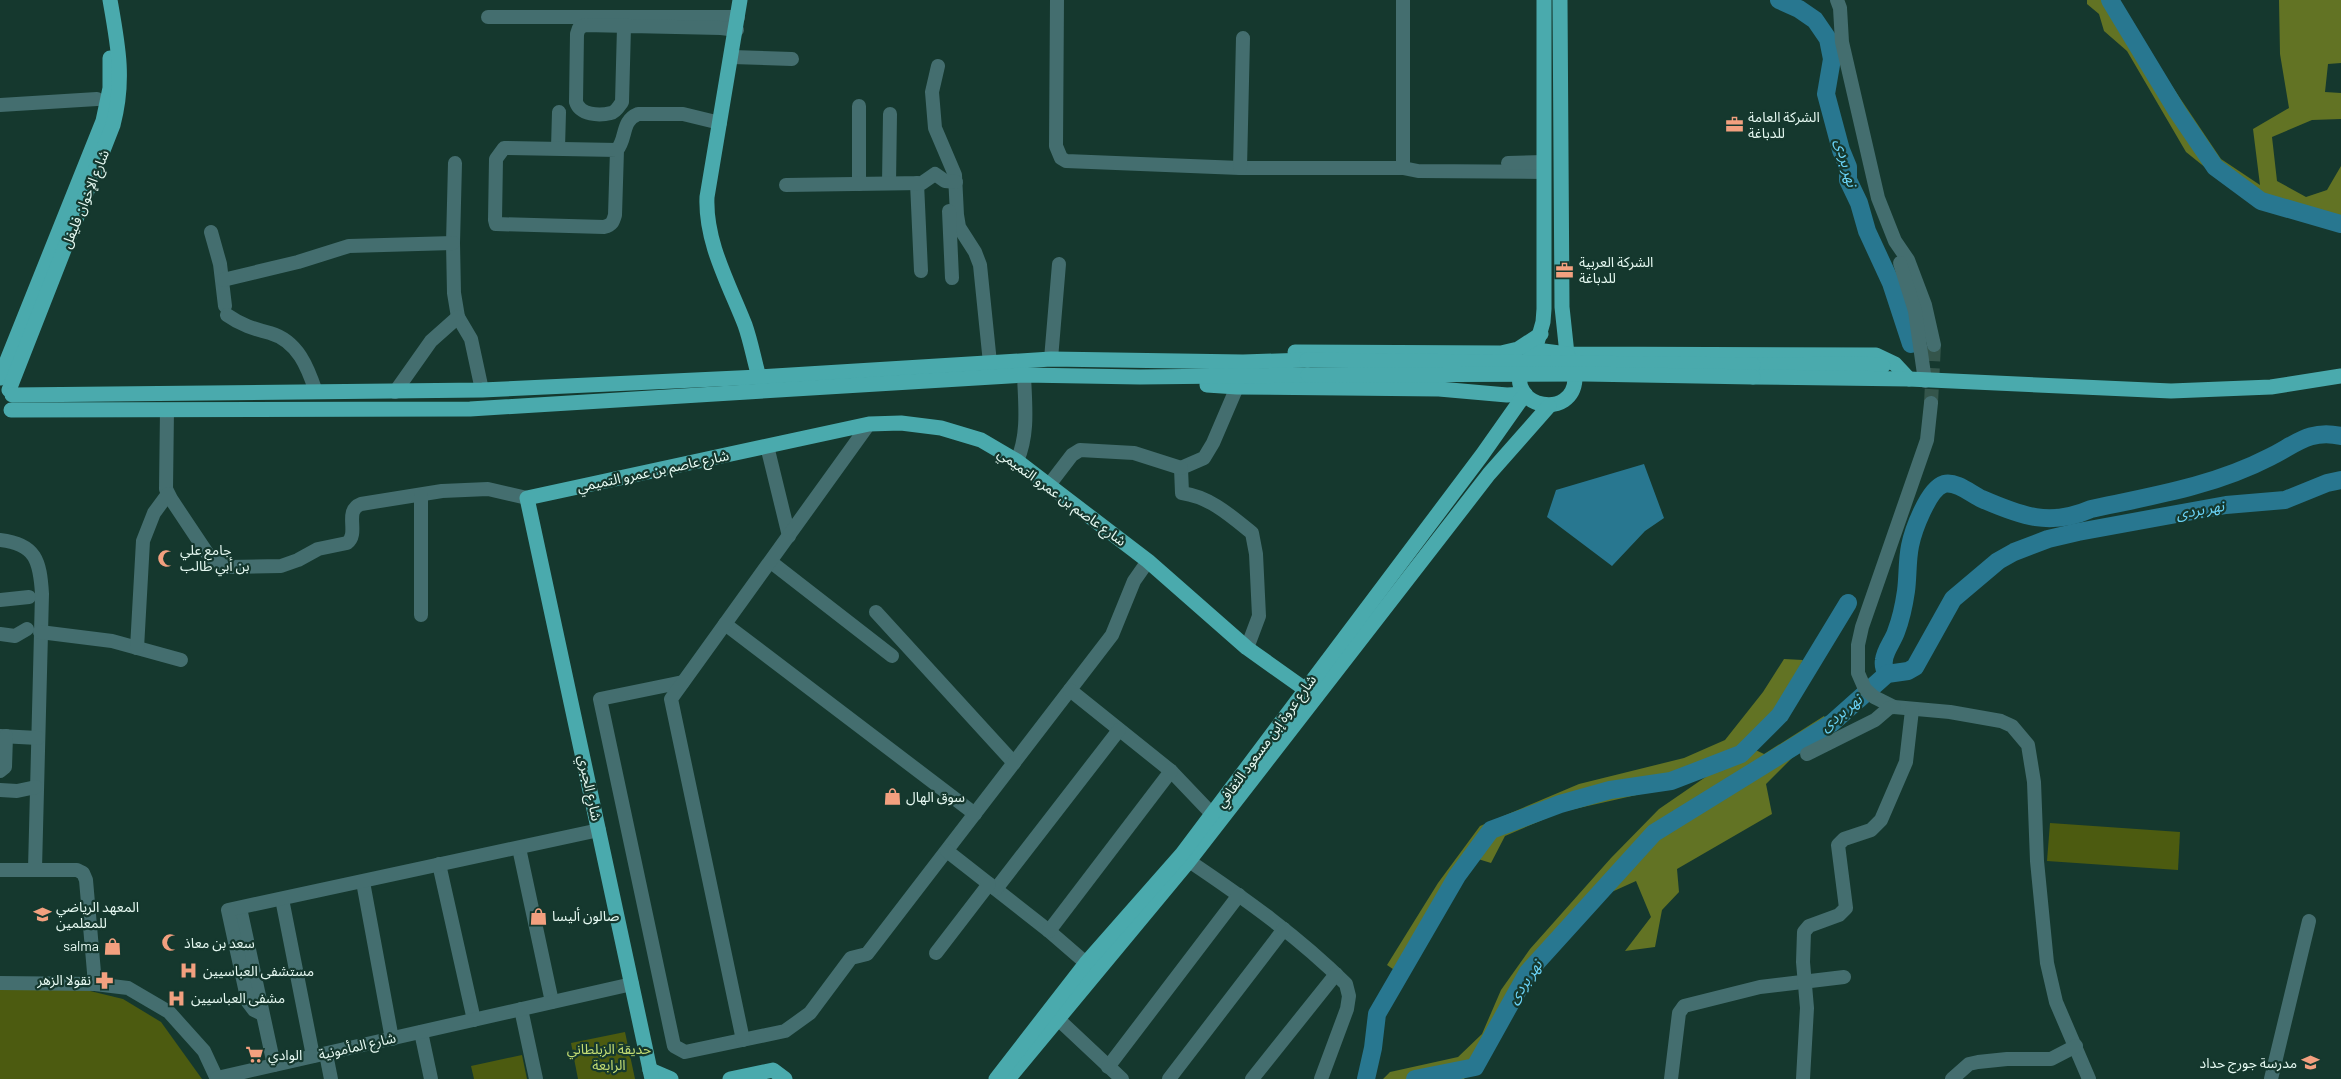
<svg xmlns="http://www.w3.org/2000/svg" width="2341" height="1079" font-family="Barlow,'Noto Sans Arabic',sans-serif">
<style>
.green{fill:#4c5b10}
.forest{fill:#627324}
.water{fill:#287790}
.lines{fill:none;stroke-linecap:round;stroke-linejoin:round}
.river{stroke:#287790;stroke-width:18}
.minor-tunnel{stroke:#34554b;stroke-width:14;stroke-dasharray:14 7;stroke-linecap:butt}
.minor{stroke:#446e6f;stroke-width:14}
.major{stroke:#4aaaad;stroke-width:15}
.major-bridge{stroke:#4aaaad;stroke-width:15}
.labels{text-anchor:middle;stroke-width:4.5;stroke-linejoin:round;paint-order:stroke}
.poi-label{font-size:14px;fill:#e6f9f2;stroke:#15382e;text-anchor:start}
.street-label{font-size:14px;fill:#e6f9f2;stroke:#15382e}
.park-label{font-size:14px;fill:#c4dd73;stroke:#15382e}
.water-label{font-size:15px;font-style:italic;fill:#6bd3f7;stroke:#15382e}
</style>
<rect width="100%" height="100%" fill="#15382e"/>
<g class="green">
<path d="M 2050,823 L 2180,832 L 2178,870 L 2047,861 Z"/>
<path d="M 0,989 L 86,990 L 123,999 L 161,1022 L 202,1079 L 0,1079 Z"/>
<path d="M 625,1032 L 635,1079 L 578,1079 L 571,1043 Z"/>
<path d="M 522,1055 L 527,1079 L 474,1079 L 471,1066 Z"/>
</g>
<g class="forest">
<path d="M 2087,0 L 2114,0 L 2221,159 L 2260,185 L 2253,129 L 2289,108 L 2280,54 L 2279,0 L 2341,0 L 2341,63 L 2328,64 L 2325,92 L 2341,93 L 2341,119 L 2312,120 L 2272,137 L 2277,181 L 2306,197 L 2327,190 L 2341,166 L 2341,228 L 2275,211 L 2232,189 L 2186,152 L 2127,51 L 2104,31 L 2099,14 L 2087,4 Z"/>
<path d="M 1784,659 L 1803,660 L 1779,706 L 1745,745 L 1764,754 L 1824,716 L 1835,730 L 1793,757 L 1766,784 L 1772,814 L 1677,869 L 1679,892 L 1662,910 L 1655,947 L 1625,951 L 1651,917 L 1636,881 L 1605,895 L 1581,925 L 1540,966 L 1517,1008 L 1477,1057 L 1464,1079 L 1383,1079 L 1390,1072 L 1458,1057 L 1482,1034 L 1501,990 L 1530,949 L 1611,858 L 1659,809 L 1710,774 L 1672,787 L 1561,812 L 1505,836 L 1491,863 L 1478,859 L 1460,883 L 1406,978 L 1387,965 L 1438,883 L 1480,826 L 1579,784 L 1684,758 L 1725,740 L 1763,692 Z"/>
</g>
<g class="water">
<path d="M 1644,464 L 1664,518 L 1645,531 L 1612,566 L 1547,517 L 1556,490 Z"/>
<path d="M 1459,1070 L 1443,1079 L 1415,1079 Z"/>
</g>
<g class="lines">
<g class="river">
<path d="M 1779,0 L 1799,9 L 1815,20 L 1828,39 L 1832,59 L 1826,94 L 1841,150 L 1848,167 L 1848,180 L 1859,203 L 1867,231 L 1891,283 L 1911,344"/>
<path d="M 2110,0 L 2177,111 L 2215,167 L 2261,201 L 2341,224"/>
<path d="M 1887,674 C 1884,669 1883,665 1884,660 C 1885,650 1893,641 1896,632 C 1901,619 1904,605 1906,591 C 1908,576 1907,561 1910,546 C 1913,531 1928,489 1944,484 C 1957,481 1971,494 1982,499 C 2021,516 2050,527 2091,509 C 2152,496 2214,486 2270,457 C 2296,444 2310,429 2341,436"/>
<path d="M 1366,1079 L 1373,1048 L 1377,1014 L 1457,876 L 1491,830 L 1560,804 L 1610,790 L 1671,781 L 1741,754 L 1780,715 L 1848,603"/>
<path d="M 1415,1079 L 1475,1067 L 1528,972 L 1654,833 L 1832,723 L 1887,674 L 1908,671 L 1915,667 L 1953,599 L 1998,561 L 2014,552 L 2048,539 L 2078,532 L 2226,505 L 2285,500 L 2327,483 L 2341,480"/>
</g>
<path class="minor-tunnel" d="M 1931,403 L 1934,345"/>
<g class="minor">
<path d="M 1057,0 L 1056,146 L 1061,158 L 1066,161 L 1240,168 L 1403,168 L 1418,171 L 1544,172"/>
<path d="M 1403,0 L 1403,168"/>
<path d="M 1837,0 L 1840,8 L 1842,42 L 1878,198 L 1895,241 L 1908,260 L 1925,305 L 1934,345"/>
<path d="M 488,17 L 738,17"/>
<path d="M 624,27 L 622,102 C 619,106 616,112 611,113 C 599,116 580,115 576,102 L 577,34 L 579,28 L 585,25 L 721,28 L 737,30"/>
<path d="M 732,57 L 792,59"/>
<path d="M 938,66 L 932,92 L 935,128 L 955,175 L 957,215 L 959,227 L 975,252 L 980,265 L 990,363"/>
<path d="M 0,105 L 97,99"/>
<path d="M 859,106 L 859,184"/>
<path d="M 558,148 L 559,112"/>
<path d="M 617,150 L 504,148 L 496,159 L 495,220 L 496,224 L 604,227 C 612,225 613,222 615,215 L 617,150 C 627,138 621,121 638,114 L 683,114 L 720,123"/>
<path d="M 455,163 L 453,243 L 454,293 L 458,317 L 471,339 L 482,390"/>
<path d="M 1508,163 L 1544,162"/>
<path d="M 1240,168 L 1243,38"/>
<path d="M 889,183 L 890,114"/>
<path d="M 917,183 L 921,271"/>
<path d="M 786,185 L 922,183 L 935,174 L 945,181 L 956,182"/>
<path d="M 949,211 L 952,278"/>
<path d="M 211,232 L 220,264 L 225,306"/>
<path d="M 1900,263 L 1915,311 L 1925,381"/>
<path d="M 223,280 L 298,262 L 349,246 L 453,243"/>
<path d="M 227,315 C 241,325 254,329 270,333 C 298,341 308,368 316,392"/>
<path d="M 1051,359 L 1059,264"/>
<path d="M 1237,387 L 1213,443 L 1204,458 L 1181,468 L 1182,493 C 1210,497 1230,515 1252,533 L 1256,554 L 1259,616 L 1247,648"/>
<path d="M 395,392 L 431,341 L 458,317"/>
<path d="M 1931,403 L 1927,440 L 1862,627 L 1858,645 L 1858,673 L 1865,689 L 1874,697 L 1894,707 L 1950,712 L 2001,721 L 2012,726 L 2028,745 L 2034,782 L 2037,861 L 2047,963 L 2056,1002 L 2089,1079"/>
<path d="M 167,410 L 166,489 L 171,499 L 207,553 L 215,561 L 229,567 L 281,566 L 298,560 L 318,549 L 347,543 C 360,533 343,511 361,504 L 442,491 L 488,489 L 527,498"/>
<path d="M 767,446 L 789,536"/>
<path d="M 1017,461 C 1029,434 1025,404 1024,375"/>
<path d="M 1049,485 L 1072,455 L 1080,450 L 1134,453 L 1181,468"/>
<path d="M 421,496 L 421,615"/>
<path d="M 0,540 C 36,544 40,561 42,594 L 35,869"/>
<path d="M 771,562 L 892,656"/>
<path d="M 0,600 L 29,597"/>
<path d="M 876,612 L 1014,763"/>
<path d="M 725,624 L 975,814"/>
<path d="M 40,632 L 112,641 L 181,660"/>
<path d="M 0,634 L 15,636 L 27,629"/>
<path d="M 137,648 L 143,541 L 154,513 L 168,494"/>
<path d="M 683,682 L 600,699 L 674,1046 L 685,1052 L 785,1031 L 810,1013 L 851,958 L 867,954 L 1112,635 L 1134,581 L 1148,561"/>
<path d="M 1070,690 L 1171,771 L 1212,814"/>
<path d="M 0,736 L 38,738"/>
<path d="M 1807,754 L 1875,720 L 1889,708 L 1894,707"/>
<path d="M 0,771 L 5,767 L 6,736"/>
<path d="M 0,790 L 17,791 L 36,787"/>
<path d="M 519,848 L 552,1002"/>
<path d="M 947,851 L 1049,931 L 1086,963"/>
<path d="M 1189,861 C 1244,898 1299,937 1346,984 L 1349,996 L 1347,1009 L 1321,1079"/>
<path d="M 439,864 L 474,1020"/>
<path d="M 0,870 L 77,870 L 83,873 L 86,880 L 95,984"/>
<path d="M 363,882 L 392,1039"/>
<path d="M 996,889 L 1119,730"/>
<path d="M 282,899 L 313,1056"/>
<path d="M 240,908 L 274,1065"/>
<path d="M 1049,931 L 1171,771"/>
<path d="M 936,953 L 989,884"/>
<path d="M 0,983 L 95,984 L 128,988 L 169,1012 L 204,1051 L 217,1079"/>
<path d="M 521,1009 L 536,1079"/>
<path d="M 262,1014 L 254,1010 L 248,1002 L 228,910 L 599,830"/>
<path d="M 1059,1020 L 1122,1079"/>
<path d="M 421,1032 L 431,1079"/>
<path d="M 743,1040 L 671,699 L 869,424"/>
<path d="M 326,1054 L 331,1079"/>
<path d="M 1108,1067 L 1239,895"/>
<path d="M 217,1078 L 632,984"/>
<path d="M 1169,1079 L 1284,929"/>
<path d="M 1252,1079 L 1336,974"/>
<path d="M 1671,1079 L 1679,1013 L 1684,1006 L 1760,987 L 1844,977"/>
<path d="M 1803,1079 L 1807,1008 L 1803,962 L 1804,932 L 1809,926 L 1839,915 L 1846,908 L 1838,845 L 1844,839 L 1871,830 L 1881,820 L 1906,762 L 1912,710"/>
<path d="M 1952,1079 L 1969,1064 L 1978,1062 L 2007,1059 L 2051,1059 L 2076,1046"/>
<path d="M 2271,1079 L 2309,921"/>
</g>
<g class="major">
<path d="M 740,0 L 707,197 C 705,242 729,284 745,325 C 751,342 754,360 759,377"/>
<path d="M 1560,0 L 1562,307 L 1567,354 L 1876,355 L 1895,364 L 1909,379"/>
<path d="M 1537,343 L 1543,322 L 1544,309 L 1544,0"/>
<path d="M 1544,351 L 1567,354 C 1570,362 1575,370 1575,379 C 1573,420 1509,408 1521,370 C 1525,359 1534,354 1544,351 Z"/>
<path d="M 1295,352 L 1501,353 L 1518,349 L 1541,334"/>
<path d="M 1753,365 L 1869,364 L 1883,366"/>
<path d="M 1753,377 L 1909,379 L 2171,391 L 2271,387 L 2341,376"/>
<path d="M 0,378 L 103,121 L 110,88 L 110,58"/>
<path d="M 1207,385 L 1237,387 L 1439,389 L 1507,395 L 1525,394"/>
<path d="M 9,390 L 113,125 C 125,80 118,45 110,0"/>
<path d="M 12,395 L 482,390 L 759,377 L 1051,359 L 1243,362 L 1307,360"/>
<path d="M 11,410 L 470,409 L 1024,375 L 1140,377 L 1308,375"/>
<path d="M 650,1070 L 671,1079"/>
<path d="M 1009,1078 L 1189,861 L 1489,474 L 1549,406"/>
<path d="M 652,1079 L 527,498 L 869,424 L 901,423 L 941,428 L 981,440 L 1017,461 L 1148,561 L 1247,648 L 1316,697"/>
<path d="M 730,1079 L 773,1070 L 785,1079"/>
<path d="M 996,1079 L 1086,963 L 1182,854 L 1482,455 L 1525,394"/>
</g>
<g class="major-bridge">
<path d="M 1307,360 L 1753,365"/>
<path d="M 1308,375 L 1585,374 L 1753,377"/>
</g>
</g>
<defs>
<symbol id="office-bare" viewBox="-9 -9 18 18"><path d="M-6-3h4V-5.5h4V-3h4V5H-6ZM-1-4.5V-3h2v-1.5ZM-6 0V1H6V0Z" fill="#f2a07f" stroke="#15382e" stroke-width="2.5" paint-order="stroke"/></symbol>
<symbol id="mosque-bare" viewBox="-9 -9 18 18"><path d="M3.5-4.9A6 6 0 1 0 3.5 4.9A5 5 0 1 1 3.5-4.9Z" fill="#f2a07f" stroke="#15382e" stroke-width="2.5" paint-order="stroke"/></symbol>
<symbol id="shop-bare" viewBox="-9 -9 18 18"><path d="M-5-2.5h2.3a2.7 3.5 0 0 1 5.4 0H5L5.5 6h-11ZM-1.5-2.5h3a1.5 2.3 0 0 0-3 0Z" fill="#f2a07f" stroke="#15382e" stroke-width="2.5" paint-order="stroke"/></symbol>
<symbol id="university-bare" viewBox="-9 -9 18 18"><path d="M0-5L7-2L0 1L-7-2ZM-4 1L0 2.5L4 1V4Q0 6-4 4Z" fill="#f2a07f" stroke="#15382e" stroke-width="2.5" paint-order="stroke"/></symbol>
<symbol id="hospital-bare" viewBox="-9 -9 18 18"><path d="M-5-5h3v3.5h4V-5h3V5h-3V1.5h-4V5h-3Z" fill="#f2a07f" stroke="#15382e" stroke-width="2.5" paint-order="stroke"/></symbol>
<symbol id="pharmacy-bare" viewBox="-9 -9 18 18"><path d="M-2-6h4v4h4v4h-4v4h-4v-4h-4v-4h4Z" fill="#f2a07f" stroke="#15382e" stroke-width="2.5" paint-order="stroke"/></symbol>
<symbol id="supermarket-bare" viewBox="-9 -9 18 18"><path d="M-6-5.5h2.5l.6 2H6L4.5 2H-2.5L-4.4-4H-6ZM-1.5 3.2a1.3 1.3 0 1 0 .1 0ZM3 3.2a1.3 1.3 0 1 0 .1 0Z" fill="#f2a07f" stroke="#15382e" stroke-width="2.5" paint-order="stroke"/></symbol>
<symbol id="school-bare" viewBox="-9 -9 18 18"><path d="M0-5L7-2L0 1L-7-2ZM-4 1L0 2.5L4 1V4Q0 6-4 4Z" fill="#f2a07f" stroke="#15382e" stroke-width="2.5" paint-order="stroke"/></symbol>
</defs>
<g fill-rule="evenodd">
<use href="#office-bare" x="1722" y="112" width="25" height="25"/>
<use href="#office-bare" x="1552" y="258" width="25" height="25"/>
<use href="#mosque-bare" x="154" y="546" width="25" height="25"/>
<use href="#shop-bare" x="880" y="784" width="25" height="25"/>
<use href="#university-bare" x="30" y="902" width="25" height="25"/>
<use href="#shop-bare" x="526" y="904" width="25" height="25"/>
<use href="#mosque-bare" x="158" y="930" width="25" height="25"/>
<use href="#shop-bare" x="100" y="934" width="25" height="25"/>
<use href="#hospital-bare" x="176" y="958" width="25" height="25"/>
<use href="#pharmacy-bare" x="92" y="968" width="25" height="25"/>
<use href="#hospital-bare" x="164" y="986" width="25" height="25"/>
<use href="#supermarket-bare" x="242" y="1042" width="25" height="25"/>
<use href="#school-bare" x="2298" y="1050" width="25" height="25"/>
</g>
<g class="labels">
<g class="poi-label">
<text x="1748" y="122">الشركة العامة<tspan x="1748" dy="16">للدباغة</tspan></text>
<text x="1579" y="267">الشركة العربية<tspan x="1579" dy="16">للدباغة</tspan></text>
<text x="180" y="555">جامع علي<tspan x="180" dy="16">بن أبي طالب</tspan></text>
<text x="906" y="802">سوق الهال</text>
<text x="56" y="912">المعهد الرياضي<tspan x="56" dy="16">للمعلمين</tspan></text>
<text x="552" y="921">صالون أليسا</text>
<text x="184" y="948">سعد بن معاذ</text>
<text x="99" y="951" text-anchor="end">salma</text>
<text x="203" y="976">مستشفى العباسيين</text>
<text x="91" y="985" text-anchor="end">نقولا الزهر</text>
<text x="191" y="1003">مشفى العباسيين</text>
<text x="268" y="1060">الوادي</text>
<text x="2297" y="1068" text-anchor="end">مدرسة جورج حداد</text>
</g>
<g class="street-label">
<text transform="translate(85 199) rotate(-68)" y="5">شارع الإخوان فليفل</text>
<text transform="translate(653 471) rotate(-12)" y="5">شارع عاصم بن عمرو التميمي</text>
<text transform="translate(1062 497) rotate(36)" y="5">شارع عاصم بن عمرو التميمي</text>
<text transform="translate(1266 741) rotate(-54)" y="5">شارع عروة إبن مسعود الثقافي</text>
<text transform="translate(590 788) rotate(78)" y="5">شارع الجبري</text>
<text transform="translate(357 1046) rotate(-13)" y="5">شارع المأمونية</text>
</g>
<g class="park-label">
<text x="609" y="1054">حديقة الزبلطاني<tspan x="609" dy="16">الرابعة</tspan></text>
</g>
<g class="water-label">
<text transform="translate(1846 163) rotate(75)" y="5">نهر بردى</text>
<text transform="translate(2200 510) rotate(-10)" y="5">نهر بردى</text>
<text transform="translate(1841 713) rotate(-39)" y="5">نهر بردى</text>
<text transform="translate(1525 982) rotate(-56)" y="5">نهر بردى</text>
</g>
</g>
</svg>
